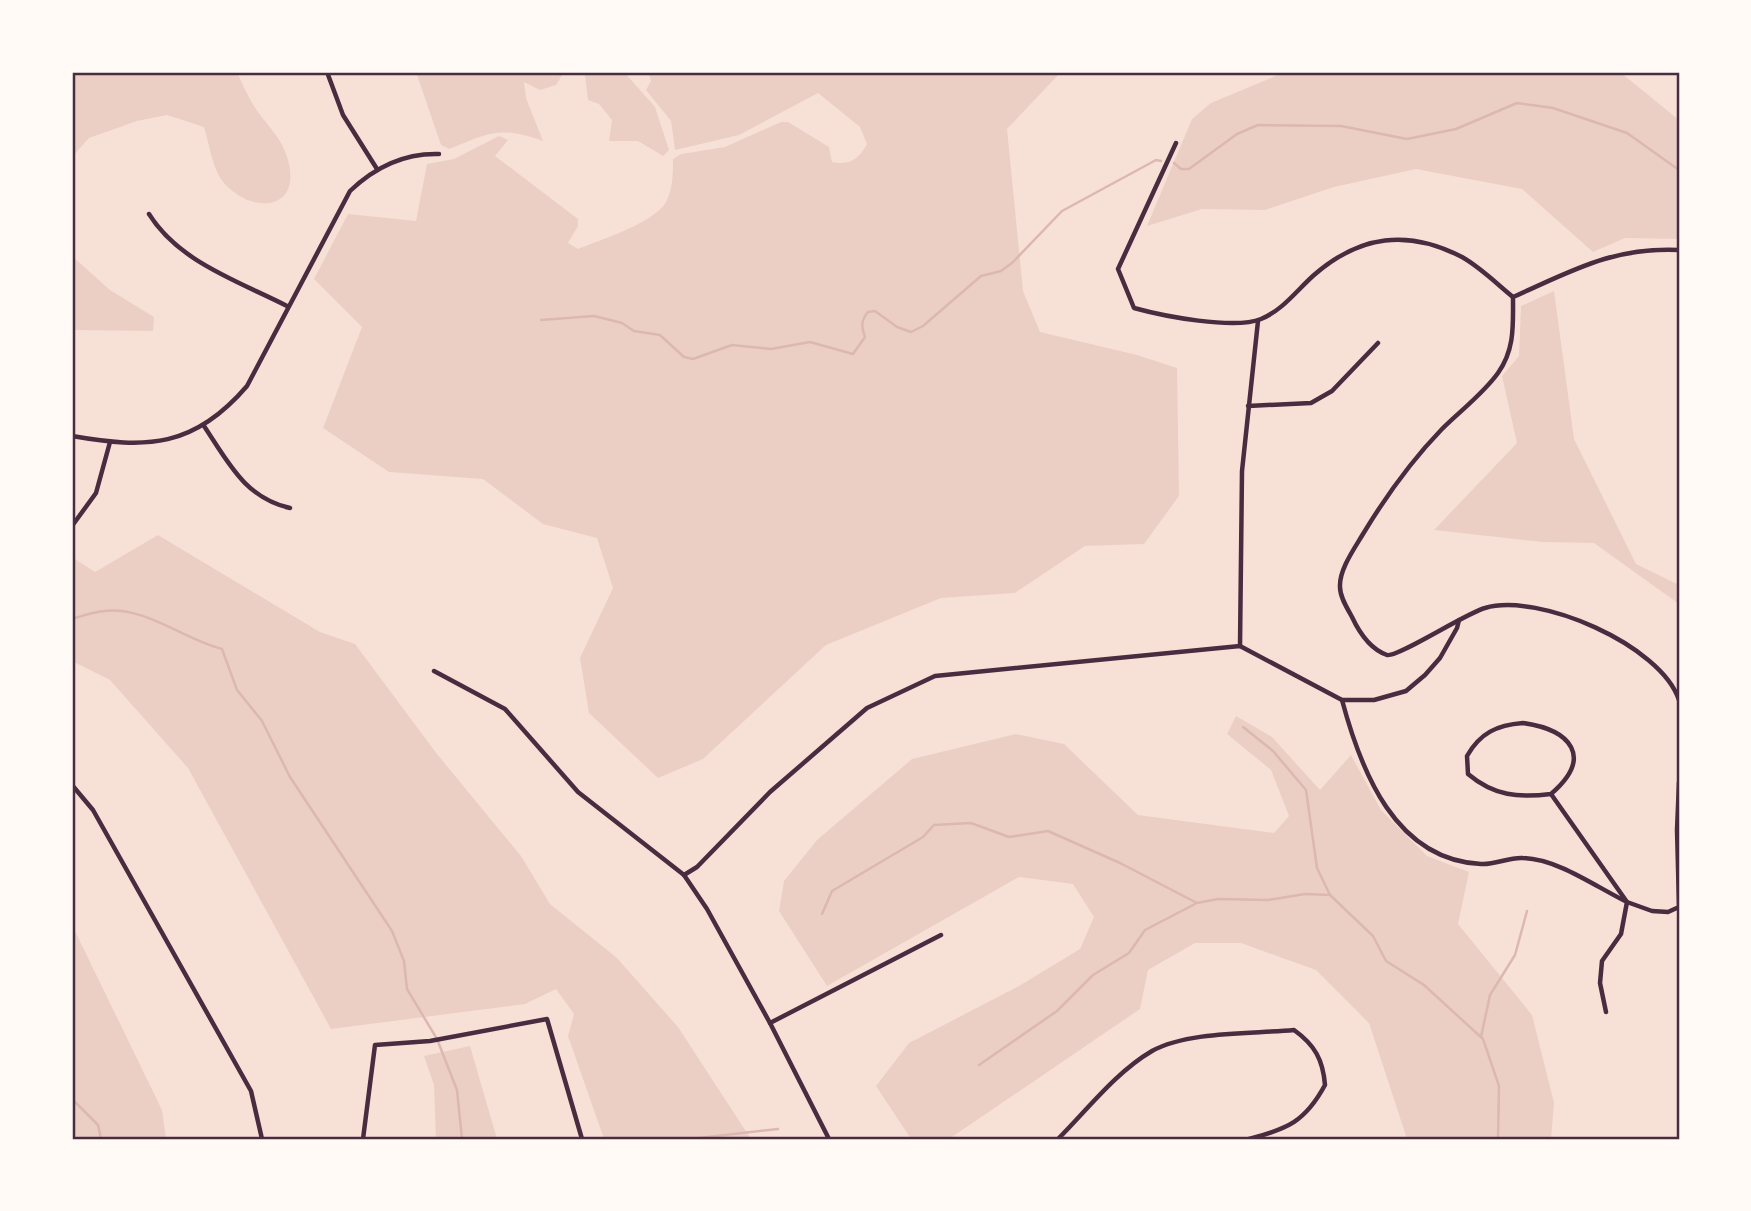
<svg xmlns="http://www.w3.org/2000/svg" width="1751" height="1211" font-family="'Archivo Narrow',sans-serif">
<style>
.green{fill:#ebcfc5}
.lines{fill:none;stroke-linecap:round;stroke-linejoin:round}
.stream{stroke:#dcb8b0;stroke-width:2.5}
.minor{stroke:#4a2c40;stroke-width:4.5}
.neatline{fill:none;stroke:#4a2c40;stroke-width:2.5}
</style>
<rect width="100%" height="100%" fill="#f7e1d7"/>
<g class="green">
<path d="M 72,72 L 237,72 C 242,83 247,95 254,106 C 266,125 282,137 288,160 C 302,212 251,214 224,183 C 213,171 209,143 204,127 L 167,115 L 137,121 L 89,138 L 72,157 Z"/>
<path d="M 416,72 L 564,72 L 556,85 L 540,90 L 524,82 L 526,98 L 543,141 C 499,126 491,132 449,149 L 441,145 Z"/>
<path d="M 575,72 L 624,72 L 655,107 L 669,150 L 663,156 L 638,141 L 609,141 L 612,120 L 599,104 L 588,100 L 585,75 Z"/>
<path d="M 648,72 L 1061,72 L 1007,129 L 1023,291 L 1040,332 L 1137,355 L 1177,368 L 1179,496 L 1144,544 L 1085,546 L 1015,593 L 941,598 L 826,645 L 703,759 L 658,778 L 589,713 L 580,658 L 613,588 L 597,538 L 543,524 L 483,479 L 389,472 L 323,428 L 362,327 L 314,279 L 348,214 L 416,221 L 427,164 L 454,159 L 499,136 L 508,140 L 495,156 L 578,219 L 578,226 L 568,243 L 578,249 C 600,240 654,223 666,202 C 673,189 673,173 673,159 L 681,154 L 725,147 L 781,122 L 788,122 L 829,147 L 832,162 C 849,166 859,159 867,144 L 860,127 L 818,93 L 739,135 L 675,150 L 671,121 L 646,90 L 651,81 Z"/>
<path d="M 1285,72 L 1620,72 L 1679,120 L 1679,239 L 1625,238 L 1593,252 L 1522,189 L 1416,169 L 1334,187 L 1265,210 L 1202,209 L 1147,226 L 1192,119 L 1211,103 Z"/>
<path d="M 72,256 L 110,290 L 154,317 L 153,331 L 72,330 Z"/>
<path d="M 1554,291 L 1574,439 L 1636,564 L 1679,585 L 1679,604 L 1594,543 L 1543,542 L 1434,530 L 1517,443 L 1502,376 L 1519,356 L 1521,306 Z"/>
<path d="M 158,535 L 320,632 L 355,644 L 437,754 L 521,856 L 550,904 L 617,958 L 678,1027 L 751,1139 L 604,1139 L 568,1036 L 574,1014 L 556,989 L 525,1004 L 331,1029 L 188,768 L 110,680 L 72,661 L 72,557 L 95,572 Z"/>
<path d="M 1236,716 L 1272,737 L 1320,790 L 1351,755 L 1381,810 L 1427,856 L 1469,872 L 1458,924 L 1532,1015 L 1554,1103 L 1551,1139 L 1407,1139 L 1369,1023 L 1316,970 L 1241,943 L 1195,943 L 1148,970 L 1140,1009 L 949,1139 L 911,1139 L 876,1086 L 909,1043 L 1019,986 L 1080,949 L 1094,917 L 1073,884 L 1019,877 L 827,986 L 779,911 L 784,881 L 817,840 L 912,759 L 1016,734 L 1064,744 L 1138,815 L 1274,833 L 1289,816 L 1271,770 L 1227,734 Z"/>
<path d="M 72,925 L 162,1110 L 166,1139 L 72,1139 Z"/>
<path d="M 470,1046 L 497,1139 L 436,1139 L 434,1085 L 424,1056 Z"/>
</g>
<g class="lines">
<g class="stream">
<path d="M 1174,163 L 1181,169 L 1189,169 L 1237,134 L 1258,125 L 1341,126 L 1407,139 L 1456,129 L 1517,103 L 1553,108 L 1627,133 L 1679,170"/>
<path d="M 541,320 L 594,316 L 622,323 L 634,331 L 660,335 L 684,357 L 693,359 L 732,345 L 771,349 L 810,342 L 853,354 L 865,337 C 861,327 861,320 868,312 L 875,311 L 897,327 L 911,332 L 923,326 L 981,276 L 1001,271 L 1012,263 L 1062,211 L 1156,160 L 1161,161"/>
<path d="M 72,619 C 82,616 93,612 104,611 C 145,606 183,639 222,649 L 237,690 L 262,721 L 290,777 L 392,931 L 404,961 L 407,989 L 437,1039 L 457,1090 L 462,1139"/>
<path d="M 1243,727 L 1273,751 L 1306,790 L 1317,868 L 1330,895 L 1373,936 L 1386,961 L 1424,985 L 1483,1039 L 1499,1086 L 1498,1139"/>
<path d="M 822,914 L 832,891 L 923,837 L 934,825 L 971,823 L 1009,837 L 1048,831 L 1120,863 L 1197,903 L 1218,899 L 1268,900 L 1305,894 L 1330,895"/>
<path d="M 1481,1037 L 1490,995 L 1515,955 L 1527,911"/>
<path d="M 979,1065 L 1057,1011 L 1093,975 L 1129,953 L 1145,930 L 1195,904"/>
<path d="M 72,1099 L 98,1125 L 101,1139"/>
<path d="M 690,1139 L 778,1129"/>
</g>
<g class="minor">
<path d="M 327,72 L 343,115 L 377,169"/>
<path d="M 1176,143 L 1118,269 L 1134,308 C 1163,316 1234,330 1261,319 C 1283,310 1297,290 1314,275 C 1360,235 1408,229 1462,257 C 1480,267 1497,284 1513,297"/>
<path d="M 149,214 C 179,262 238,281 287,306"/>
<path d="M 1513,297 C 1513,325 1515,349 1498,373 C 1483,394 1460,411 1442,429 C 1411,461 1386,496 1363,534 C 1354,549 1339,570 1340,587 C 1340,597 1347,608 1352,617 C 1359,632 1370,649 1387,655 C 1397,658 1466,613 1485,608 C 1538,592 1661,645 1679,700"/>
<path d="M 1513,297 C 1572,271 1612,247 1679,250"/>
<path d="M 1248,406 L 1311,403 L 1332,391 L 1378,343"/>
<path d="M 204,426 C 228,462 245,498 290,508"/>
<path d="M 72,436 C 147,449 194,448 247,386 L 350,191 C 375,167 405,153 439,154"/>
<path d="M 72,526 L 96,493 L 110,442"/>
<path d="M 1240,646 L 1242,471 L 1258,321"/>
<path d="M 434,671 L 505,709 L 578,792 L 684,875 L 707,909 L 770,1023 L 829,1139"/>
<path d="M 1342,700 C 1361,771 1395,860 1481,864 C 1495,865 1509,857 1523,858 C 1558,859 1596,887 1627,902 L 1621,934 L 1602,961 L 1600,983 L 1606,1012"/>
<path d="M 1523,723 C 1571,730 1594,757 1551,794 C 1519,798 1494,796 1468,774 L 1467,756 C 1480,733 1497,725 1523,723 Z"/>
<path d="M 1679,782 L 1677,830 L 1679,905"/>
<path d="M 72,785 L 93,810 L 251,1091 L 262,1139"/>
<path d="M 1551,794 L 1627,902 L 1652,911 L 1668,912 L 1679,907"/>
<path d="M 684,875 L 697,867 L 770,792 L 867,708 L 935,676 L 1240,646 L 1342,700 L 1374,700 L 1406,691 L 1425,675 L 1440,658 L 1457,628 L 1459,620"/>
<path d="M 770,1023 L 941,935"/>
<path d="M 363,1139 L 375,1045 L 430,1041 L 547,1019 L 582,1139"/>
<path d="M 1058,1139 C 1087,1110 1116,1072 1152,1051 C 1188,1031 1252,1034 1294,1030 C 1315,1045 1323,1060 1325,1085 C 1305,1122 1287,1129 1249,1139"/>
</g>
</g>
<rect width="1751" height="1211" fill="none" stroke="#fffaf5" stroke-width="147"/>
<rect x="74" y="74" width="1604" height="1064" class="neatline"/>
</svg>
